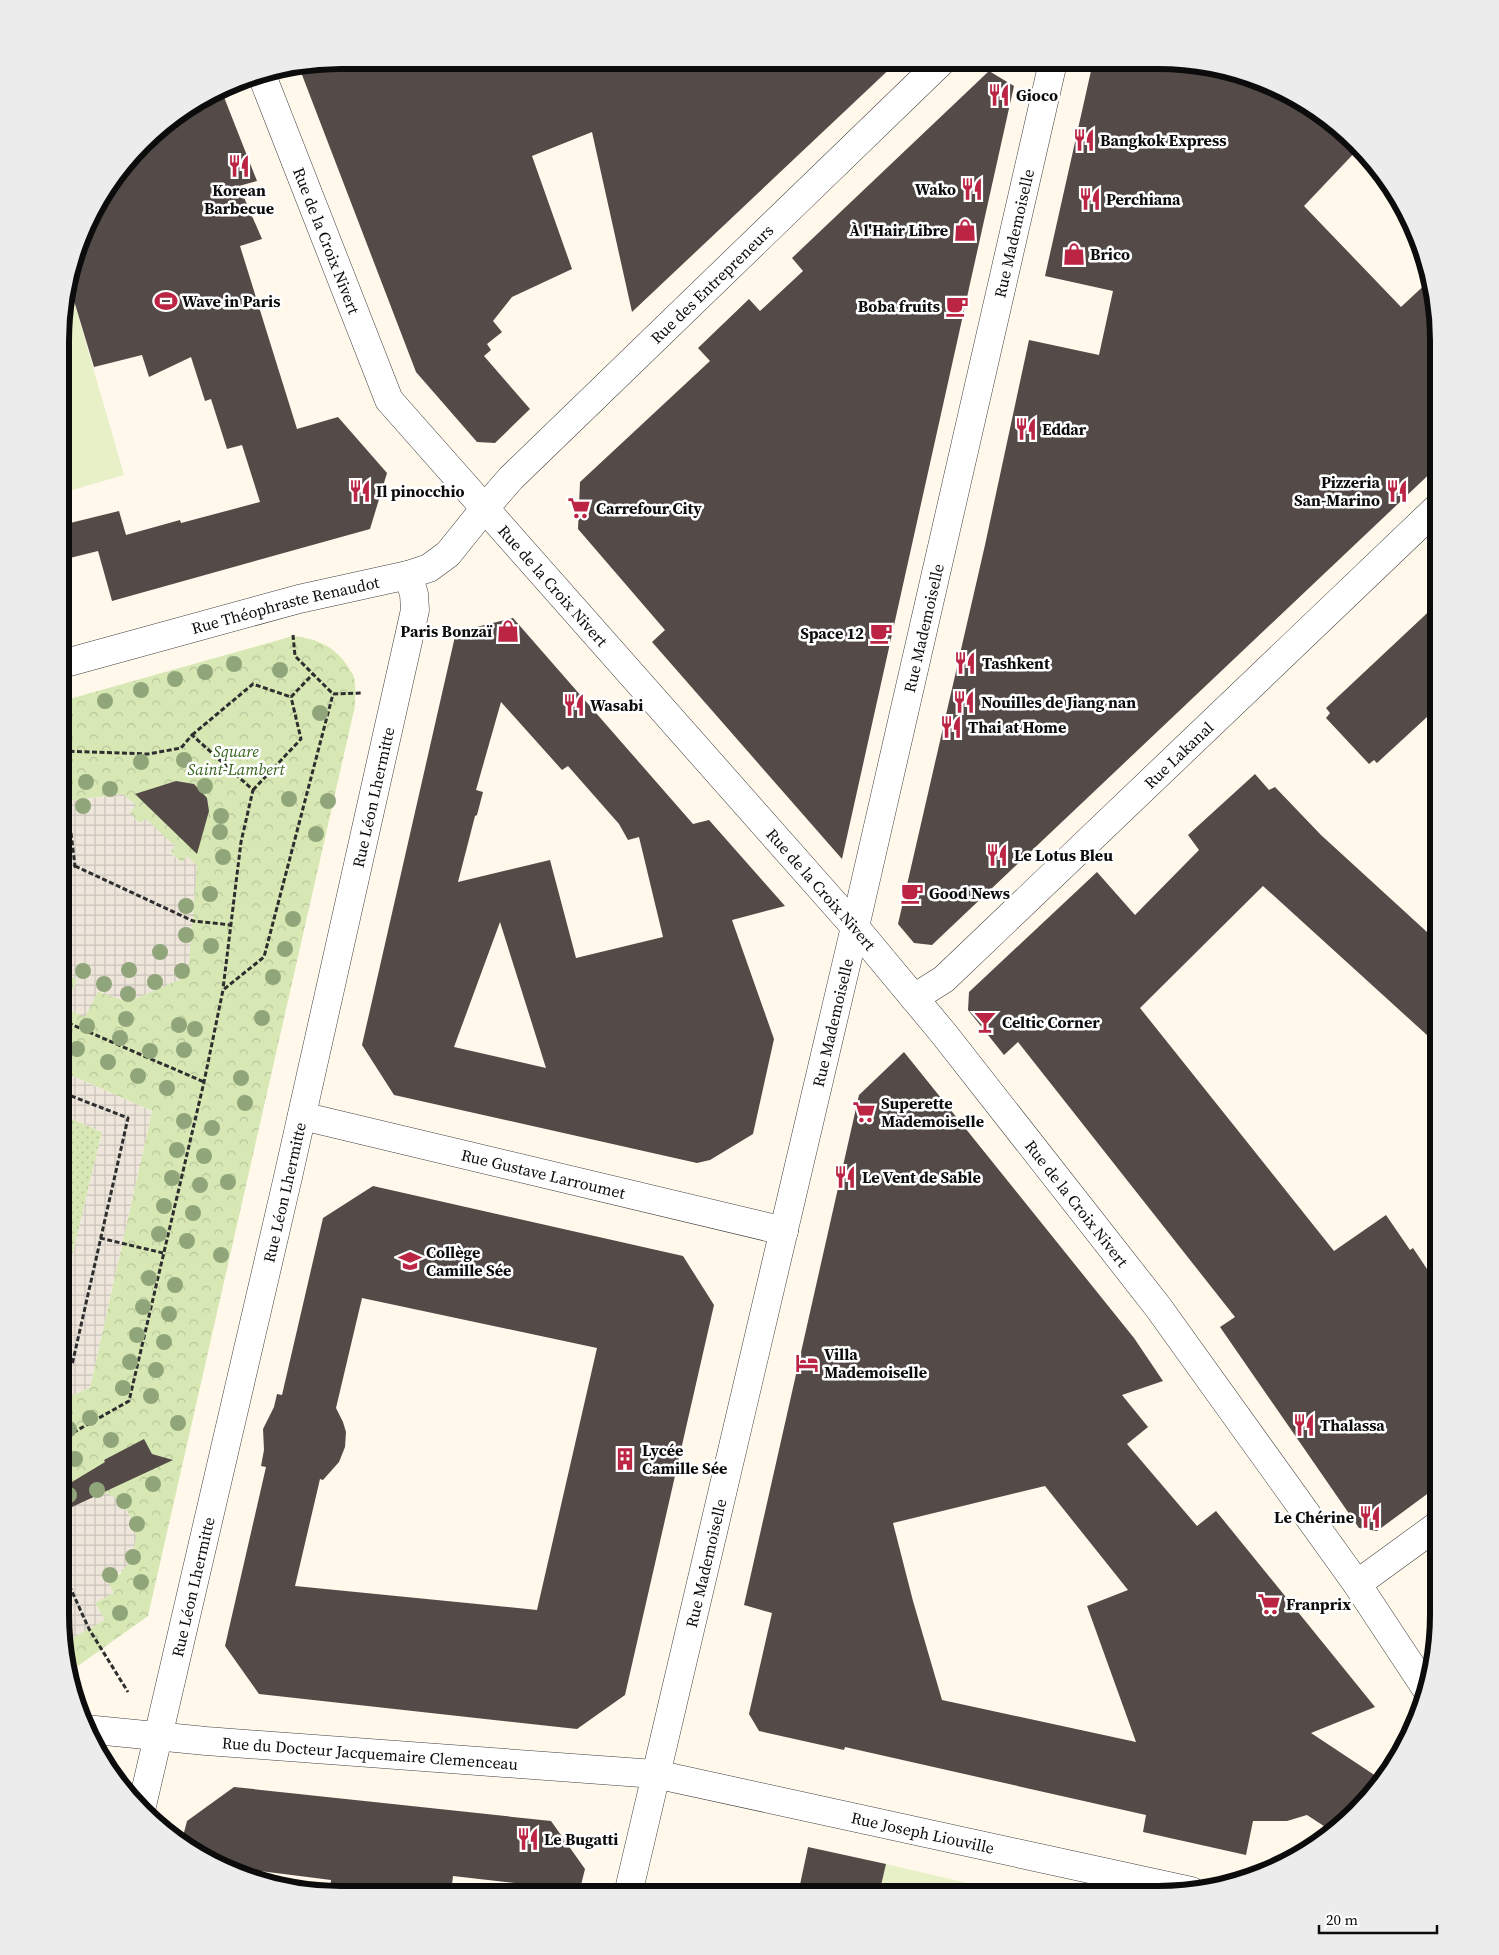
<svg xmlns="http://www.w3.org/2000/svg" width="1499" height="1955" font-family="'Source Serif 4',serif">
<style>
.grass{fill:url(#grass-dots)}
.park{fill:url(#park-crowns)}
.pitch{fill:#e8f0c7}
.plaza{fill:url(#plaza-grid)}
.building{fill:#544b48;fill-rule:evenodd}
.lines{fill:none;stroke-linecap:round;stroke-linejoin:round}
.minor-casing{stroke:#3f3f3f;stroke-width:29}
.tertiary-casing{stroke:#3f3f3f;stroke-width:29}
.path{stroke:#2e2e2e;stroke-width:3;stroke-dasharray:5 2.5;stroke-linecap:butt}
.minor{stroke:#fff;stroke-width:28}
.tertiary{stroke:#fff;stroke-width:28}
.tree{fill:#90a67a}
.labels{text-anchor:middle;stroke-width:5;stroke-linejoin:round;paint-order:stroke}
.poi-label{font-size:16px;font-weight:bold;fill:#0c0c0c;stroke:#fff;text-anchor:start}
.street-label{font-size:16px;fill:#0c0c0c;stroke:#fff}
.park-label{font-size:16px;font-style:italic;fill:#36631d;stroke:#fff}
.rim{fill:none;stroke:#0c0c0c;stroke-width:6}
</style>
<defs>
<pattern id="grass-dots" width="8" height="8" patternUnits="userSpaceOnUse" patternTransform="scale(1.25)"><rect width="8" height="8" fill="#d8e8b5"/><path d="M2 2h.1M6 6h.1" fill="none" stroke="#b8c69a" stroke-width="1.8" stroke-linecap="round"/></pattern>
<pattern id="park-crowns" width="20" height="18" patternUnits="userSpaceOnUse" patternTransform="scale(1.25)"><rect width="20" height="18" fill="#d8e8b5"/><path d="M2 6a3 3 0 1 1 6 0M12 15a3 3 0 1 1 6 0" fill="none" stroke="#b8c69a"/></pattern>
<pattern id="plaza-grid" width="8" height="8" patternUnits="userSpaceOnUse" patternTransform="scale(1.25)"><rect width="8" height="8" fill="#eee6db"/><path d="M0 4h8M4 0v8" fill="none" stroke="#cbc4bb"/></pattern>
</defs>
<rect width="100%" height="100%" fill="#fff8eb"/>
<path class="grass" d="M 61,1114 L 102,1132 L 61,1302 Z"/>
<path class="park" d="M 293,636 C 318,639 335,646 349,668 C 350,671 354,675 354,678 C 356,686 355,697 355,706 L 148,1616 L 68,1673 L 61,1620 L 63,1619 L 104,1620 L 95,1603 L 108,1582 L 121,1573 L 133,1523 L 126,1509 L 116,1498 L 79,1489 L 64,1494 L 60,1485 L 60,1401 L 90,1387 L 152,1111 L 61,1071 L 61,969 L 97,991 L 128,1002 L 187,857 L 182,863 L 129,813 L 123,794 L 62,802 L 62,701 Z"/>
<g class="pitch">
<path d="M 69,284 L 124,475 L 62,493 L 62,304 Z"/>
<path d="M 886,1864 L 1019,1895 L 879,1894 Z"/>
</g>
<g class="plaza">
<path d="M 123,794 L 136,805 L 130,813 L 139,823 L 146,819 L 175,846 L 170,853 L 182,862 L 187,856 L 197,866 L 188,976 L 128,1002 L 98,991 L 85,1017 L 65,1008 L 77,980 L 61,969 L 62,802 Z"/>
<path d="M 61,1071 L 152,1111 L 90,1387 L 60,1401 L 61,1302 L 102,1132 L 61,1114 Z"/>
<path d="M 60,1485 L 65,1494 L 79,1489 L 102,1491 L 116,1498 L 126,1509 L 133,1523 L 136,1538 L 133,1553 L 126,1567 L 108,1582 L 114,1593 L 95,1603 L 105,1620 L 74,1637 L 64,1619 L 61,1620 L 60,1614 Z"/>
</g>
<g class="building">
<path d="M 341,60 L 535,61 L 897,62 L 632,312 L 592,132 L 532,156 L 572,269 L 512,297 L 493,321 L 502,332 L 487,344 L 491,350 L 484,356 L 530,409 L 495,443 L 477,442 L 416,372 L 299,67 Z"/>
<path d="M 1093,62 L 1195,62 L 1265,81 L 1329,118 L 1360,147 L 1304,206 L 1401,307 L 1431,279 L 1439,341 L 1439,465 L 932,945 L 914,943 L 898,924 L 985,545 L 1029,340 L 1099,355 L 1113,291 L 1045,276 Z"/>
<path d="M 989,71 L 1014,86 L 842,859 L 652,642 L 665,630 L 578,529 L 580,482 L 710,361 L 698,348 L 749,299 L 760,311 L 803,271 L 792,258 Z"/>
<path d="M 222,92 L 257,181 L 239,186 L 262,239 L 240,246 L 297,429 L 338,417 L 387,473 L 370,529 L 112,601 L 98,551 L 62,560 L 62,525 L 119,511 L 126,535 L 180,520 L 181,523 L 260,502 L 242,445 L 227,449 L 211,399 L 205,401 L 191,357 L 149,377 L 142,355 L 94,367 L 69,284 L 98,201 L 156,130 Z"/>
<path d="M 1439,602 L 1439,706 L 1377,763 L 1374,760 L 1369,764 L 1326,718 L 1330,713 L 1326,708 Z"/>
<path d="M 513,618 L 693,824 L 709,820 L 785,906 L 732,920 L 774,1039 L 753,1134 L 710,1160 L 697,1163 L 394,1095 L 362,1045 L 456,632 ZM 501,702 L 562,770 L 568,766 L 619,824 L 628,840 L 639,837 L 663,937 L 576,958 L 550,860 L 458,882 L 475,816 L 477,815 L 483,792 L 476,790 ZM 500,922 L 546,1068 L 454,1047 Z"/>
<path d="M 1255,774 L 1269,790 L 1275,787 L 1321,835 L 1439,943 L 1439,1046 L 1263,886 L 1140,1008 L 1334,1251 L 1386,1215 L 1410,1250 L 1413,1248 L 1439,1287 L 1438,1486 L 1377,1531 L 1359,1528 L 1220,1327 L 1235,1317 L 1018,1042 L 1004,1055 L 968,1010 L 969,992 L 1097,872 L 1135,915 L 1199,850 L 1188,835 Z"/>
<path d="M 176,781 L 194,784 L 207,798 L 209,811 L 197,854 L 135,794 Z"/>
<path d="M 904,1052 L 1134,1338 L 1163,1381 L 1122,1395 L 1148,1427 L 1127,1444 L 1197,1526 L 1216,1511 L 1375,1707 L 1311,1733 L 1382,1780 L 1343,1825 L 1333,1832 L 1307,1815 L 1287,1821 L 1253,1821 L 1246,1855 L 1143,1832 L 1146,1815 L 845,1747 L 844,1750 L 759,1731 L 749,1714 L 772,1613 L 744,1605 L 859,1095 ZM 1045,1486 L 1128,1590 L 1087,1606 L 1136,1742 L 942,1700 L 913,1601 L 893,1523 Z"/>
<path d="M 373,1186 L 683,1256 L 714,1305 L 625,1695 L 577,1729 L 259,1694 L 225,1646 L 266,1467 L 261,1466 L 264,1450 L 263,1429 L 274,1407 L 277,1394 L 282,1395 L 323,1218 ZM 362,1298 L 597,1348 L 537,1610 L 295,1586 L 320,1479 L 323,1480 L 339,1462 L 345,1447 L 346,1432 L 343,1422 L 336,1408 Z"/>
<path d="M 144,1439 L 152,1454 L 173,1460 L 72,1507 L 62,1488 L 105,1462 L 104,1460 Z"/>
<path d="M 234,1787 L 551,1821 L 585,1869 L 579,1893 L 521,1893 L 524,1884 L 453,1876 L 451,1893 L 330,1893 L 331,1880 L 260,1871 L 257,1882 L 250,1880 L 181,1844 L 187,1821 Z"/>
<path d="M 808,1847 L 886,1864 L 879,1894 L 798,1894 Z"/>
</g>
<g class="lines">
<defs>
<g id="minor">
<path id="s1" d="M 62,664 L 299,599 L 408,575 L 429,568 L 448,554 L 485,508"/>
<path id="s2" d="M 914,998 L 944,979 L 1439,506"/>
<path id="s3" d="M 302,1116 L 784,1231"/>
<path d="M 1357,1584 L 1438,1525"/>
<path id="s4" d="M 85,1729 L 206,1741 L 655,1774 L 1191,1891"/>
<path id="s5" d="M 141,1810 L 288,1177 L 415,610 L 414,594 L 408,575"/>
<path id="s6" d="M 628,1894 L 855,927 L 1053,62"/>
</g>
<g id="tertiary">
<path id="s7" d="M 261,73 L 389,400 L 855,927 L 944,1034 L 1158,1307 L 1357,1584 L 1427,1690"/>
<path id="s8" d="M 485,508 L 511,478 L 941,62"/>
</g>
</defs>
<use href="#minor" class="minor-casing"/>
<use href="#tertiary" class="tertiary-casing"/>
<g class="path">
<path d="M 293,635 L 295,656 L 333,694 L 361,693"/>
<path d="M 291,697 L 313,674"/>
<path d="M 192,735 L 253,684 L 291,697"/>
<path d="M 62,751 L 148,754 L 181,748 L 192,735 L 253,790 L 241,842 L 223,989"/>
<path d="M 253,790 L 301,739 L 291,697"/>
<path d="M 75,866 L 193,921 L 231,925"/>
<path d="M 61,875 L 75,866 L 62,760"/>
<path d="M 61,1020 L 204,1082"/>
<path d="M 100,1238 L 163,1253"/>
<path d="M 60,1370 L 72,1365 L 128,1118 L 61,1092"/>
<path d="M 60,1440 L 129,1401 L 204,1082 L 223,990 L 264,957 L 333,694"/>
<path d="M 60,1565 L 89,1629 L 128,1692"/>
</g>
<use href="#minor" class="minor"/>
<use href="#tertiary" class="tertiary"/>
</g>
<g class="tree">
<circle cx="234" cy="664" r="8"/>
<circle cx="280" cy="670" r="8"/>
<circle cx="205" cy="672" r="8"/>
<circle cx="175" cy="679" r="8"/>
<circle cx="141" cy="690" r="8"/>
<circle cx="105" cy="701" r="8"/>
<circle cx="320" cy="713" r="8"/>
<circle cx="184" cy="760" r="8"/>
<circle cx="141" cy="762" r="8"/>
<circle cx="86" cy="782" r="8"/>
<circle cx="205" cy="786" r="8"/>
<circle cx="110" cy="789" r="8"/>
<circle cx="289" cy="799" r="8"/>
<circle cx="328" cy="801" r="8"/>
<circle cx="83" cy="806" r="8"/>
<circle cx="221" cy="816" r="8"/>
<circle cx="220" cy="832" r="8"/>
<circle cx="316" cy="834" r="8"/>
<circle cx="223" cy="857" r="8"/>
<circle cx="210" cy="894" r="8"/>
<circle cx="186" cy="906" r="8"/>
<circle cx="293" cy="919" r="8"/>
<circle cx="186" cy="935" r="8"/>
<circle cx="211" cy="946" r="8"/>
<circle cx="285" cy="949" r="8"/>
<circle cx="160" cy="952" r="8"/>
<circle cx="129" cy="970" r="8"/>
<circle cx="83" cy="971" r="8"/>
<circle cx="182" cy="971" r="8"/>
<circle cx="273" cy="977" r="8"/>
<circle cx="155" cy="982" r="8"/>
<circle cx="104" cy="984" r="8"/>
<circle cx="128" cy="994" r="8"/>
<circle cx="262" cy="1018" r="8"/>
<circle cx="126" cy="1019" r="8"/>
<circle cx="179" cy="1025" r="8"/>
<circle cx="87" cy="1026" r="8"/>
<circle cx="195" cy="1029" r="8"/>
<circle cx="120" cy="1038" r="8"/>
<circle cx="77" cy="1049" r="8"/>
<circle cx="184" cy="1050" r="8"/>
<circle cx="150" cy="1051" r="8"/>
<circle cx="108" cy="1062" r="8"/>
<circle cx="138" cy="1076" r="8"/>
<circle cx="241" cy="1078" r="8"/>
<circle cx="167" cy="1088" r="8"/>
<circle cx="245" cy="1103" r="8"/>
<circle cx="184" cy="1121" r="8"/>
<circle cx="212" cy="1128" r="8"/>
<circle cx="177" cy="1150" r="8"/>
<circle cx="204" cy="1156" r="8"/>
<circle cx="172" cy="1178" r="8"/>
<circle cx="228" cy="1182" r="8"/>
<circle cx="200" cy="1185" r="8"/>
<circle cx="164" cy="1206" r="8"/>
<circle cx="193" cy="1213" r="8"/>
<circle cx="159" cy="1234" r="8"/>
<circle cx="187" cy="1241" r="8"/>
<circle cx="221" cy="1255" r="8"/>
<circle cx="149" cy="1278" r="8"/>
<circle cx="175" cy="1285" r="8"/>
<circle cx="143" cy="1307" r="8"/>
<circle cx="169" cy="1314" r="8"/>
<circle cx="137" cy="1335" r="8"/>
<circle cx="164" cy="1342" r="8"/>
<circle cx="130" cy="1362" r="8"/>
<circle cx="156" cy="1370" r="8"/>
<circle cx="123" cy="1388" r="8"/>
<circle cx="151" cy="1396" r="8"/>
<circle cx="90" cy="1418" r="8"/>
<circle cx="178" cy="1423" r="8"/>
<circle cx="69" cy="1429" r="8"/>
<circle cx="111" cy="1440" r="8"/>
<circle cx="75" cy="1459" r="8"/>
<circle cx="153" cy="1484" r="8"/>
<circle cx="97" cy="1490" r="8"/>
<circle cx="69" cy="1495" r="8"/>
<circle cx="124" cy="1501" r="8"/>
<circle cx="137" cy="1524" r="8"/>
<circle cx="133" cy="1557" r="8"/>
<circle cx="110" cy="1575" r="8"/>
<circle cx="141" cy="1582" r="8"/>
<circle cx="120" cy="1613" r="8"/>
</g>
<defs>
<symbol id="restaurant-bare" viewBox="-9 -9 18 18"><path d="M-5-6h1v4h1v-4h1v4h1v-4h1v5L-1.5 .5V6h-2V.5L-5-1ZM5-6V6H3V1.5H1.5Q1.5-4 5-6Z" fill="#bb2543" stroke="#fff" stroke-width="2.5" paint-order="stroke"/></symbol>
<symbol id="shop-bare" viewBox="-9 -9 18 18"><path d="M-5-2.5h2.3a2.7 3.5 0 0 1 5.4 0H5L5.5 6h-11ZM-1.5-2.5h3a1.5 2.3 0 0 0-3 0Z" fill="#bb2543" stroke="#fff" stroke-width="2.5" paint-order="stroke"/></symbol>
<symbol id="stadium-bare" viewBox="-9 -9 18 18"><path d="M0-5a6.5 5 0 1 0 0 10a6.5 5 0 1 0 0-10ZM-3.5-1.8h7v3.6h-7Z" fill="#bb2543" stroke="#fff" stroke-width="2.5" paint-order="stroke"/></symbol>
<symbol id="cafe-bare" viewBox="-9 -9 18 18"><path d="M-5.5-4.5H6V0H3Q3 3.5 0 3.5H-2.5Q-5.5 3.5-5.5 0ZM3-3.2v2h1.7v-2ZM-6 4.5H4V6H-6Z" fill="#bb2543" stroke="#fff" stroke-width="2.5" paint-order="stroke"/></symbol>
<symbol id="supermarket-bare" viewBox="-9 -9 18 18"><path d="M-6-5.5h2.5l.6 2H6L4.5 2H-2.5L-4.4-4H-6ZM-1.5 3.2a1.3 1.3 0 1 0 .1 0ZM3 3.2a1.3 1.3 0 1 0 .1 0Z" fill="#bb2543" stroke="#fff" stroke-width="2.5" paint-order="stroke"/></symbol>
<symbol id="bar-bare" viewBox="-9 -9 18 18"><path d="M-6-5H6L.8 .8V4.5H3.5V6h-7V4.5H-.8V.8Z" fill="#bb2543" stroke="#fff" stroke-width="2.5" paint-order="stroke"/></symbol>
<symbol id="school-bare" viewBox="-9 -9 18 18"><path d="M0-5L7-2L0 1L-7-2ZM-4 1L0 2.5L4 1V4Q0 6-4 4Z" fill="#bb2543" stroke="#fff" stroke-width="2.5" paint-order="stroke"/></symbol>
<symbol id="hotel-bare" viewBox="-9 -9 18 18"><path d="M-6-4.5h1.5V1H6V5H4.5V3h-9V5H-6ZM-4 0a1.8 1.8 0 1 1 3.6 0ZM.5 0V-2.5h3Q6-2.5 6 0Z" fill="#bb2543" stroke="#fff" stroke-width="2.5" paint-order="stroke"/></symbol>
<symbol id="building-bare" viewBox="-9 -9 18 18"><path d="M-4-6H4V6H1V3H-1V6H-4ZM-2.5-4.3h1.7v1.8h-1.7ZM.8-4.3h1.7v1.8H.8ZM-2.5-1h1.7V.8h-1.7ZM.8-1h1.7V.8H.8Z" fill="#bb2543" stroke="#fff" stroke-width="2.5" paint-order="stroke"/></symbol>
</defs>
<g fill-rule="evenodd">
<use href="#restaurant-bare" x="983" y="79" width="32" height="32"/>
<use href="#restaurant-bare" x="1068" y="124" width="32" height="32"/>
<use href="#restaurant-bare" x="223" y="150" width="32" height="32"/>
<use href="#restaurant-bare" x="956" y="173" width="32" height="32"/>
<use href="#restaurant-bare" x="1074" y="183" width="32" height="32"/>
<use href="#shop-bare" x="949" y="214" width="32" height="32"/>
<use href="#shop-bare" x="1058" y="238" width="32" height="32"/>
<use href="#stadium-bare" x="150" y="285" width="32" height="32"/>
<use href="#cafe-bare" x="941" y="290" width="32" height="32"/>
<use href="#restaurant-bare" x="1010" y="413" width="32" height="32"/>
<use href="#restaurant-bare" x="344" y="475" width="32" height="32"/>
<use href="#restaurant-bare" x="1381" y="475" width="32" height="32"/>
<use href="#supermarket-bare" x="563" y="492" width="32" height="32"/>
<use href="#shop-bare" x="492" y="615" width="32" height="32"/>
<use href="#cafe-bare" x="865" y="617" width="32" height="32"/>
<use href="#restaurant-bare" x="949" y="647" width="32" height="32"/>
<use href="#restaurant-bare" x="948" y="686" width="32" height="32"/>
<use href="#restaurant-bare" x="558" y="689" width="32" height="32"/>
<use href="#restaurant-bare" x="935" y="711" width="32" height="32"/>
<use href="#restaurant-bare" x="981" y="839" width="32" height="32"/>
<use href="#cafe-bare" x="896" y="877" width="32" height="32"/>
<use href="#bar-bare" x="969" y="1006" width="32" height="32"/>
<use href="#supermarket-bare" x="848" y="1096" width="32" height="32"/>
<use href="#restaurant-bare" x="829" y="1161" width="32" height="32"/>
<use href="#school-bare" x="394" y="1245" width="32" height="32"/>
<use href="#hotel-bare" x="791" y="1347" width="32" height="32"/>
<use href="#restaurant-bare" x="1288" y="1409" width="32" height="32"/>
<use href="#building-bare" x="609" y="1443" width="32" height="32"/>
<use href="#restaurant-bare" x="1354" y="1501" width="32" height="32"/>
<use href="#supermarket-bare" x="1253" y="1588" width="32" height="32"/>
<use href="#restaurant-bare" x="512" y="1823" width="32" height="32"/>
</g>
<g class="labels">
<g class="poi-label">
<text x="1016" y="101">Gioco</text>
<text x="1100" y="146">Bangkok Express</text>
<text x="956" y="195" text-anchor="end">Wako</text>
<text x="239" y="196" text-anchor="middle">Korean<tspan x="239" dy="18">Barbecue</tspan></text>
<text x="1106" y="205">Perchiana</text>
<text x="948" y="236" text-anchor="end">À l'Hair Libre</text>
<text x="1090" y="260">Brico</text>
<text x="182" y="307">Wave in Paris</text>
<text x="940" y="312" text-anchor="end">Boba fruits</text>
<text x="1042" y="435">Eddar</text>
<text x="1380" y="488" text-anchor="end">Pizzeria<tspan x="1380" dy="18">San-Marino</tspan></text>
<text x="376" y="497">Il pinocchio</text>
<text x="596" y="514">Carrefour City</text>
<text x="492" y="637" text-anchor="end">Paris Bonzaï</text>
<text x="864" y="639" text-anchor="end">Space 12</text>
<text x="982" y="669">Tashkent</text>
<text x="981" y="708">Nouilles de Jiang nan</text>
<text x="590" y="711">Wasabi</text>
<text x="968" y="733">Thai at Home</text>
<text x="1014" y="861">Le Lotus Bleu</text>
<text x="929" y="899">Good News</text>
<text x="1002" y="1028">Celtic Corner</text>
<text x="881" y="1109">Superette<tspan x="881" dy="18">Mademoiselle</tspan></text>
<text x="862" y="1183">Le Vent de Sable</text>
<text x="426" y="1258">Collège<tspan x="426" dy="18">Camille Sée</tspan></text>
<text x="824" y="1360">Villa<tspan x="824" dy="18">Mademoiselle</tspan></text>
<text x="1320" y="1431">Thalassa</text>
<text x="642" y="1456">Lycée<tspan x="642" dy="18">Camille Sée</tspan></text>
<text x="1354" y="1523" text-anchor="end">Le Chérine</text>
<text x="1286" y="1610">Franprix</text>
<text x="544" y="1845">Le Bugatti</text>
</g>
<g class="street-label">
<text dy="6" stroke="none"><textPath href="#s6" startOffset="1705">Rue Mademoiselle</textPath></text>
<text dy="6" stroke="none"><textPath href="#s7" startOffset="180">Rue de la Croix Nivert</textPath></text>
<text dy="6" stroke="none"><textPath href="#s8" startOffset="319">Rue des Entrepreneurs</textPath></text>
<text dy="6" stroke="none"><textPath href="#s7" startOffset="599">Rue de la Croix Nivert</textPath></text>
<text dy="6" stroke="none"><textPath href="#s1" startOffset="231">Rue Théophraste Renaudot</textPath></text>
<text dy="6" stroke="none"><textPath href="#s6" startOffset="1300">Rue Mademoiselle</textPath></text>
<text dy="6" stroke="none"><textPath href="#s2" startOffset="360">Rue Lakanal</textPath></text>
<text dy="6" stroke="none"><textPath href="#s5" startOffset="1039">Rue Léon Lhermitte</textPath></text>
<text dy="6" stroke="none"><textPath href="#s7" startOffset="1004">Rue de la Croix Nivert</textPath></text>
<text dy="6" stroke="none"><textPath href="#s6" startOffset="895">Rue Mademoiselle</textPath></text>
<text dy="6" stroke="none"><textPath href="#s3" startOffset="248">Rue Gustave Larroumet</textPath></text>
<text dy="6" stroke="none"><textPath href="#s5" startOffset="634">Rue Léon Lhermitte</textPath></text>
<text dy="6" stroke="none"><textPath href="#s7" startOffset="1409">Rue de la Croix Nivert</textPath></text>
<text dy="6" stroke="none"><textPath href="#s6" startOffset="340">Rue Mademoiselle</textPath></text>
<text dy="6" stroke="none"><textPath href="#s5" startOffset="229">Rue Léon Lhermitte</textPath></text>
<text dy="6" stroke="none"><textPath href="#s4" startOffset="286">Rue du Docteur Jacquemaire Clemenceau</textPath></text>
<text dy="6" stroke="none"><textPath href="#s4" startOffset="846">Rue Joseph Liouville</textPath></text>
</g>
<g class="park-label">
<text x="236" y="757">Square<tspan x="236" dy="18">Saint-Lambert</tspan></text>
</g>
</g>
<path d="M0 0H1499V1955H0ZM341 69H1158A272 272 0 0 1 1430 341V1614A272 272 0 0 1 1158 1886H341A272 272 0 0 1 69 1614V341A272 272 0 0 1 341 69Z" fill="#ececec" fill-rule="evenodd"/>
<path class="rim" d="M341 69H1158A272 272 0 0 1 1430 341V1614A272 272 0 0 1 1158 1886H341A272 272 0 0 1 69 1614V341A272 272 0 0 1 341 69Z"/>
<path d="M1319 1925v8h118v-8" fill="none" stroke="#0c0c0c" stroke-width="2.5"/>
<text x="1326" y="1925" font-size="15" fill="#0c0c0c" stroke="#ffffff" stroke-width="4" paint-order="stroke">20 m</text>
</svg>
